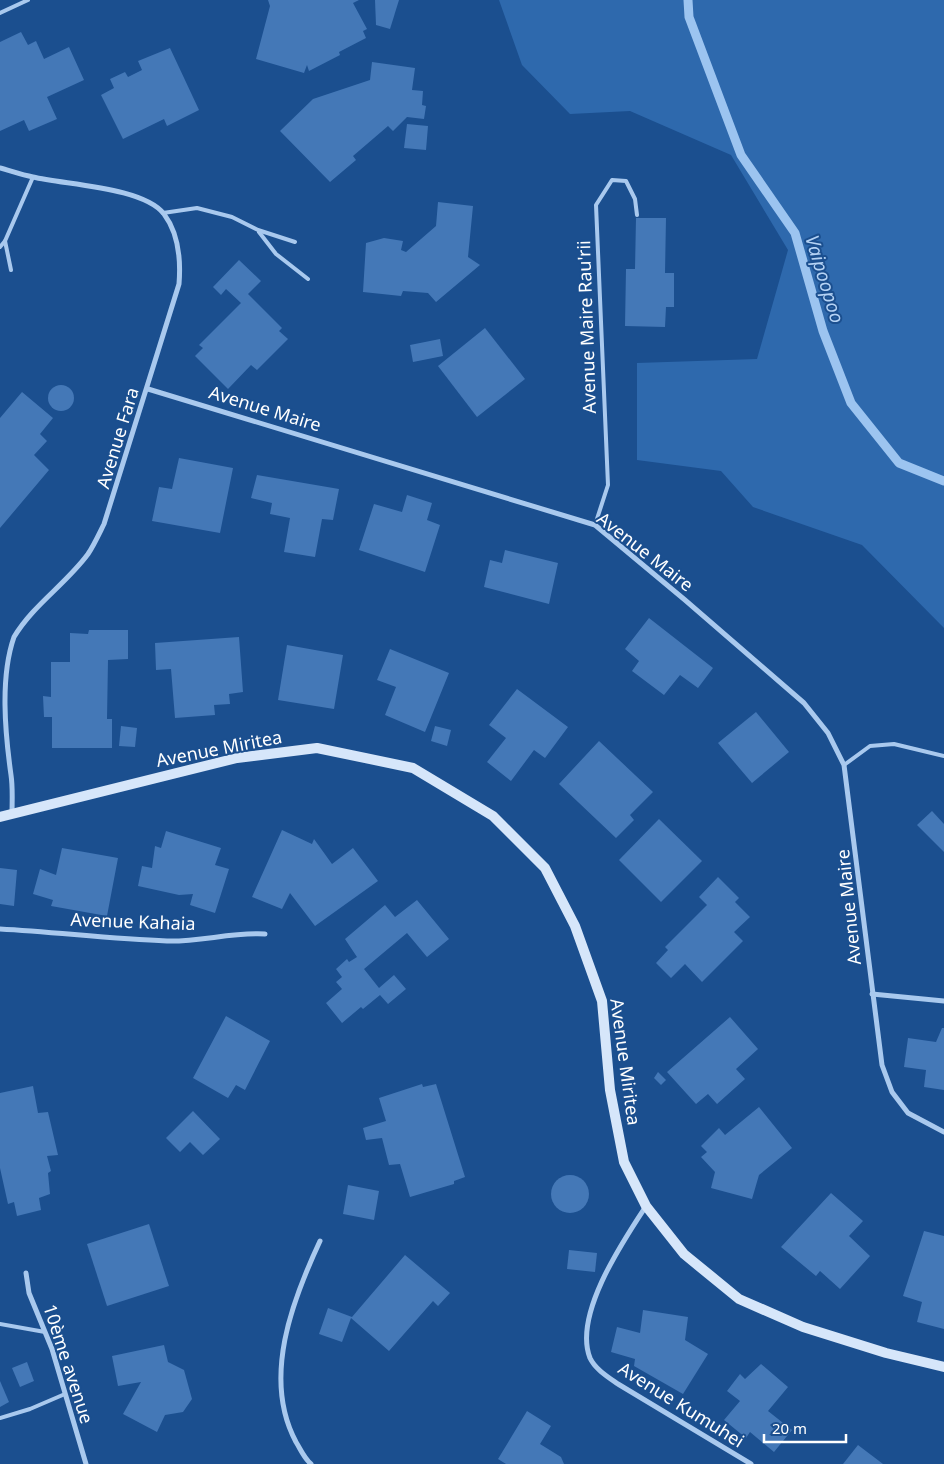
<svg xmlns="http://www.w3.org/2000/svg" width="944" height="1464" font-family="'Noto Sans',sans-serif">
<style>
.green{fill:#2e69ad}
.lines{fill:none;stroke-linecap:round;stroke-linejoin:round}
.stream{stroke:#9cc4f0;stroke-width:9}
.building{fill:#4478b7}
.lane{stroke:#a9c9ee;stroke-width:4}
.street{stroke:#a9c9ee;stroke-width:5}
.secondary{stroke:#d6e6fa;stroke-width:10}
.labels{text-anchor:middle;stroke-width:4;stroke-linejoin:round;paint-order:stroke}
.street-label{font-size:18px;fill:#fff;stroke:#1b4f8f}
.water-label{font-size:19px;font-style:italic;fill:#b5d3f5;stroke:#1b4f8f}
</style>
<rect width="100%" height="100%" fill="#1b4f8f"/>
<path class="green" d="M 499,0 L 944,0 L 944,628 L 862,545 L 753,507 L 721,471 L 637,460 L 637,363 L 757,359 L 788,250 L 731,155 L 630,111 L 570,114 L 522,65 Z"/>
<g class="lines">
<path class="stream" d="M 688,0 L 689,17 L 741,155 L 795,233 L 823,331 L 851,403 L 899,463 L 944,481"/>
</g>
<g class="building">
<path d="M 268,0 L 359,0 L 353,3 L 367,29 L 363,31 L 366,38 L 339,52 L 340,55 L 309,71 L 307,65 L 304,73 L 256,59 L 270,6 Z"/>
<path d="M 375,0 L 399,0 L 390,29 L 376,25 Z"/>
<path d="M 21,32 L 28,45 L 36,41 L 44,59 L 69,47 L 84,80 L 47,97 L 57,119 L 29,131 L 24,120 L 0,131 L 0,42 Z"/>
<path d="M 170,48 L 199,110 L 167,126 L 164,119 L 123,139 L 101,95 L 114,88 L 110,79 L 125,72 L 128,77 L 142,70 L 138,61 Z"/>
<path d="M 372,62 L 415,68 L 412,90 L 423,91 L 422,105 L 426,106 L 424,119 L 407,117 L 393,131 L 388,126 L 353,156 L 356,160 L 330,182 L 280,131 L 313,99 L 370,80 Z"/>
<path d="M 407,124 L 428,126 L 426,150 L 404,148 Z"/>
<path d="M 438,202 L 473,206 L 468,257 L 480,265 L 436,302 L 428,293 L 403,291 L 401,296 L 363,292 L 366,243 L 384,238 L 403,241 L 401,250 L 406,252 L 436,226 Z"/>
<path d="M 636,218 L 666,218 L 665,273 L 674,273 L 674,307 L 666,307 L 665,327 L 625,326 L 626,269 L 635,269 Z"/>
<path d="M 239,260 L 261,281 L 248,294 L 282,328 L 279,331 L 288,339 L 257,370 L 251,365 L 228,389 L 195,356 L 203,348 L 199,345 L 241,303 L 226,289 L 221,295 L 213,287 Z"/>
<path d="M 485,328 L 525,379 L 477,417 L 438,366 Z"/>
<path d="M 440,339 L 443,356 L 413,362 L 410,345 Z"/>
<circle cx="61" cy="398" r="13"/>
<path d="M 22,392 L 53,418 L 40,434 L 47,441 L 34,455 L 49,470 L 0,528 L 0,418 Z"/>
<path d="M 179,458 L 233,468 L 220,533 L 152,521 L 159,487 L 172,489 Z"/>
<path d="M 257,475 L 339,489 L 333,520 L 322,519 L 315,557 L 284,552 L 290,518 L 270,514 L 272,503 L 251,498 Z"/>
<path d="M 407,495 L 432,503 L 427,520 L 440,525 L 425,572 L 359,550 L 374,504 L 402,512 Z"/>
<path d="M 505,550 L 558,563 L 549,604 L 484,587 L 490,560 L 502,563 Z"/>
<path d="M 649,618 L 713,668 L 698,688 L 680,675 L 664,695 L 632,671 L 639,661 L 625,649 Z"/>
<path d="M 89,630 L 128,630 L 128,659 L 108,660 L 107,719 L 112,719 L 112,748 L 52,748 L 52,717 L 44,717 L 43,696 L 51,697 L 51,662 L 70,662 L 70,633 L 88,634 Z"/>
<path d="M 239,637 L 243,692 L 229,694 L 230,704 L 214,705 L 215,715 L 175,718 L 171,669 L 156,670 L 155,643 Z"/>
<path d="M 287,645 L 343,655 L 334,709 L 278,700 Z"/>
<path d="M 390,649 L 449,673 L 425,732 L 385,715 L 396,687 L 377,680 Z"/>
<path d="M 517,689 L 568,727 L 545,758 L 534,750 L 511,781 L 487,762 L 506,738 L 489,725 Z"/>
<path d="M 756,712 L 789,752 L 752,783 L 718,743 Z"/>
<path d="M 121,726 L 137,728 L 135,747 L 119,746 Z"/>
<path d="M 435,726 L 451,730 L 447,746 L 431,741 Z"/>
<path d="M 599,741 L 653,792 L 630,815 L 634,820 L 616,838 L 559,784 Z"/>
<path d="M 932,811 L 944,824 L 944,852 L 917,825 Z"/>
<path d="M 659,819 L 702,861 L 661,902 L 619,860 Z"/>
<path d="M 282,830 L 312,844 L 314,839 L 332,864 L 353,848 L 378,881 L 315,926 L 290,893 L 282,909 L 252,897 Z"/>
<path d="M 166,831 L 221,848 L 215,865 L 229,869 L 215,913 L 190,905 L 193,894 L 179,895 L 138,886 L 142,866 L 152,868 L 155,846 L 161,848 Z"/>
<path d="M 62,848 L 118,858 L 107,916 L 51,906 L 53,900 L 33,894 L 40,869 L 56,875 Z"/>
<path d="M 0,868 L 17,870 L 14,906 L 0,904 Z"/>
<path d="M 718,877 L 739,898 L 735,902 L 750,917 L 734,932 L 743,941 L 702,982 L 685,964 L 671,978 L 656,963 L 668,950 L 665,947 L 707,905 L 699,897 Z"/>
<path d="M 417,900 L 449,939 L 427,957 L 407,933 L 364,969 L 379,988 L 394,975 L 406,989 L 388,1004 L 380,995 L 363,1009 L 361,1007 L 342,1023 L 326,1003 L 342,989 L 336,982 L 342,977 L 336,969 L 347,959 L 349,962 L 357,957 L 345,939 L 385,905 L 395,917 Z"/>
<path d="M 226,1016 L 270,1041 L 245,1090 L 236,1085 L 228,1098 L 193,1078 Z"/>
<path d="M 730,1017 L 758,1049 L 736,1069 L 745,1079 L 717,1104 L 708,1094 L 696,1104 L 667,1072 Z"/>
<path d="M 942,1028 L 944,1028 L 944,1090 L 924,1087 L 926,1070 L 904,1067 L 908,1038 L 936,1042 Z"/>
<path d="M 658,1072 L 666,1080 L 661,1085 L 654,1078 Z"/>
<path d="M 422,1084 L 423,1087 L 436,1084 L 465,1177 L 454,1181 L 454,1184 L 410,1197 L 400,1164 L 389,1165 L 382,1138 L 366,1140 L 363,1128 L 386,1121 L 379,1098 Z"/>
<path d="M 33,1086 L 38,1113 L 48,1112 L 58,1155 L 47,1156 L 51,1171 L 48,1173 L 50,1194 L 39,1198 L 41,1210 L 17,1216 L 14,1202 L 8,1204 L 0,1168 L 0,1093 Z"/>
<path d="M 759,1107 L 792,1148 L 759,1175 L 752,1199 L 711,1188 L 715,1172 L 701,1157 L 707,1152 L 701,1146 L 719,1128 L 725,1135 Z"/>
<path d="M 193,1111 L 220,1139 L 203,1155 L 190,1142 L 180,1152 L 166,1138 Z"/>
<circle cx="570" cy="1194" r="19"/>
<path d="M 348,1185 L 379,1191 L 374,1220 L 343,1214 Z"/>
<path d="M 831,1193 L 863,1221 L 849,1236 L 870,1256 L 840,1289 L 820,1271 L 816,1276 L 781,1247 Z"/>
<path d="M 149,1224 L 169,1286 L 107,1306 L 87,1244 Z"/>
<path d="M 924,1231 L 944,1236 L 944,1329 L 917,1322 L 922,1302 L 903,1296 Z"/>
<path d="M 569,1250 L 597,1253 L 595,1272 L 567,1269 Z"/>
<path d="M 405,1255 L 450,1293 L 438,1306 L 433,1301 L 389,1351 L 351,1318 L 342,1342 L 319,1334 L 328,1308 L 352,1317 Z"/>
<path d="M 643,1310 L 688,1317 L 685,1340 L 708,1354 L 683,1394 L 634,1366 L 635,1359 L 611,1352 L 617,1327 L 640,1333 Z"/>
<path d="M 164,1345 L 168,1362 L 184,1370 L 192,1399 L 183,1412 L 165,1415 L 157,1432 L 123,1414 L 141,1382 L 118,1386 L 112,1356 Z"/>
<path d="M 27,1362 L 34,1381 L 20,1387 L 12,1368 Z"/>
<path d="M 761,1364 L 788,1387 L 768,1411 L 792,1430 L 774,1452 L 750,1432 L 746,1438 L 724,1420 L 740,1401 L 727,1391 L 740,1374 L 745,1379 Z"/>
<path d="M 0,1381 L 9,1402 L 0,1407 Z"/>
<path d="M 527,1411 L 551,1426 L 540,1444 L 561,1457 L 564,1464 L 506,1464 L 498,1459 Z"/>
<path d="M 858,1445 L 883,1464 L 843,1464 Z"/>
</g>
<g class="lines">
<g class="lane">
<path d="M 0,13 L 28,0"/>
<path d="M 163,213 L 197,208 L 232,217 L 258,230 L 295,242"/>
<path d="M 259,232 L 276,254 L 308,279"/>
<path d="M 0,247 L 5,241"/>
<path d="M 11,270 L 5,241 L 33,177"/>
<path d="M 595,525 L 608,485 L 596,205 L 612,180 L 626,181 L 635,199 L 637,215"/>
<path d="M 844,765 L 870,746 L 894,744 L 944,756"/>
<path d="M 0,1324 L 45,1332"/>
<path d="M 0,1418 L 30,1409 L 65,1394"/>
</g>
<g class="street">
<path d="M 0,168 C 11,171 22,175 33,177 C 66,185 143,187 164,214 C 179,234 181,259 179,284 L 104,524 C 99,534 94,545 88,554 C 66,584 33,605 14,637 C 0,677 5,732 11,775 C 13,788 12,801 12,814"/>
<path d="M 148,389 L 595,525 L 685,600 L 804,703 L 828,733 L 844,765 L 882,1065 L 892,1092 L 908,1113 L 944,1132"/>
<path d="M 0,929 C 56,932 111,939 167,941 C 200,942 232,932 265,934"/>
<path d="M 872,994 L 944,1001"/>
<path d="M 646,1206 C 623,1241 573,1315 590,1358 C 595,1369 608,1377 618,1384 L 751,1464"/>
<path d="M 26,1273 L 29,1293 L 52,1349 L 86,1464"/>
<path d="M 311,1464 C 304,1458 301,1450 296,1442 C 262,1379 292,1301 320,1241"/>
</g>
<path class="secondary" d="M 0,817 L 237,758 L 317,748 L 413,768 L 493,816 L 545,868 L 575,926 L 602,1001 L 610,1090 L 624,1162 L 646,1206 L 684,1254 L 739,1299 L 803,1327 L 886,1353 L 944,1367"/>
</g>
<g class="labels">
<g class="street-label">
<text transform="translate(587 327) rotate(-92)" y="6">Avenue Maire Rau'rii</text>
<text transform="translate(265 409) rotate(17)" y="6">Avenue Maire</text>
<text transform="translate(118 438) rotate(-73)" y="6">Avenue Fara</text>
<text transform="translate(645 552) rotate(38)" y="6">Avenue Maire</text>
<text transform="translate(219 749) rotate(-11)" y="6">Avenue Miritea</text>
<text transform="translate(849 907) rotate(-96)" y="6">Avenue Maire</text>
<text transform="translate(133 922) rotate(2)" y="6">Avenue Kahaia</text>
<text transform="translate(625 1062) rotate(82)" y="6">Avenue Miritea</text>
<text transform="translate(68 1364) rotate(72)" y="6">10ème avenue</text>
<text transform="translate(681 1405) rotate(32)" y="6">Avenue Kumuhei</text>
</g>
<g class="water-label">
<text transform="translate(825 279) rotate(73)" y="7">Vaipoopoo</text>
</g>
</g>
<path d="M764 1434v8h82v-8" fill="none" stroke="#ffffff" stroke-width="2.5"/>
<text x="772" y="1434" font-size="15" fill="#ffffff" stroke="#1b4f8f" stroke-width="4" paint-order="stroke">20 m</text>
</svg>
